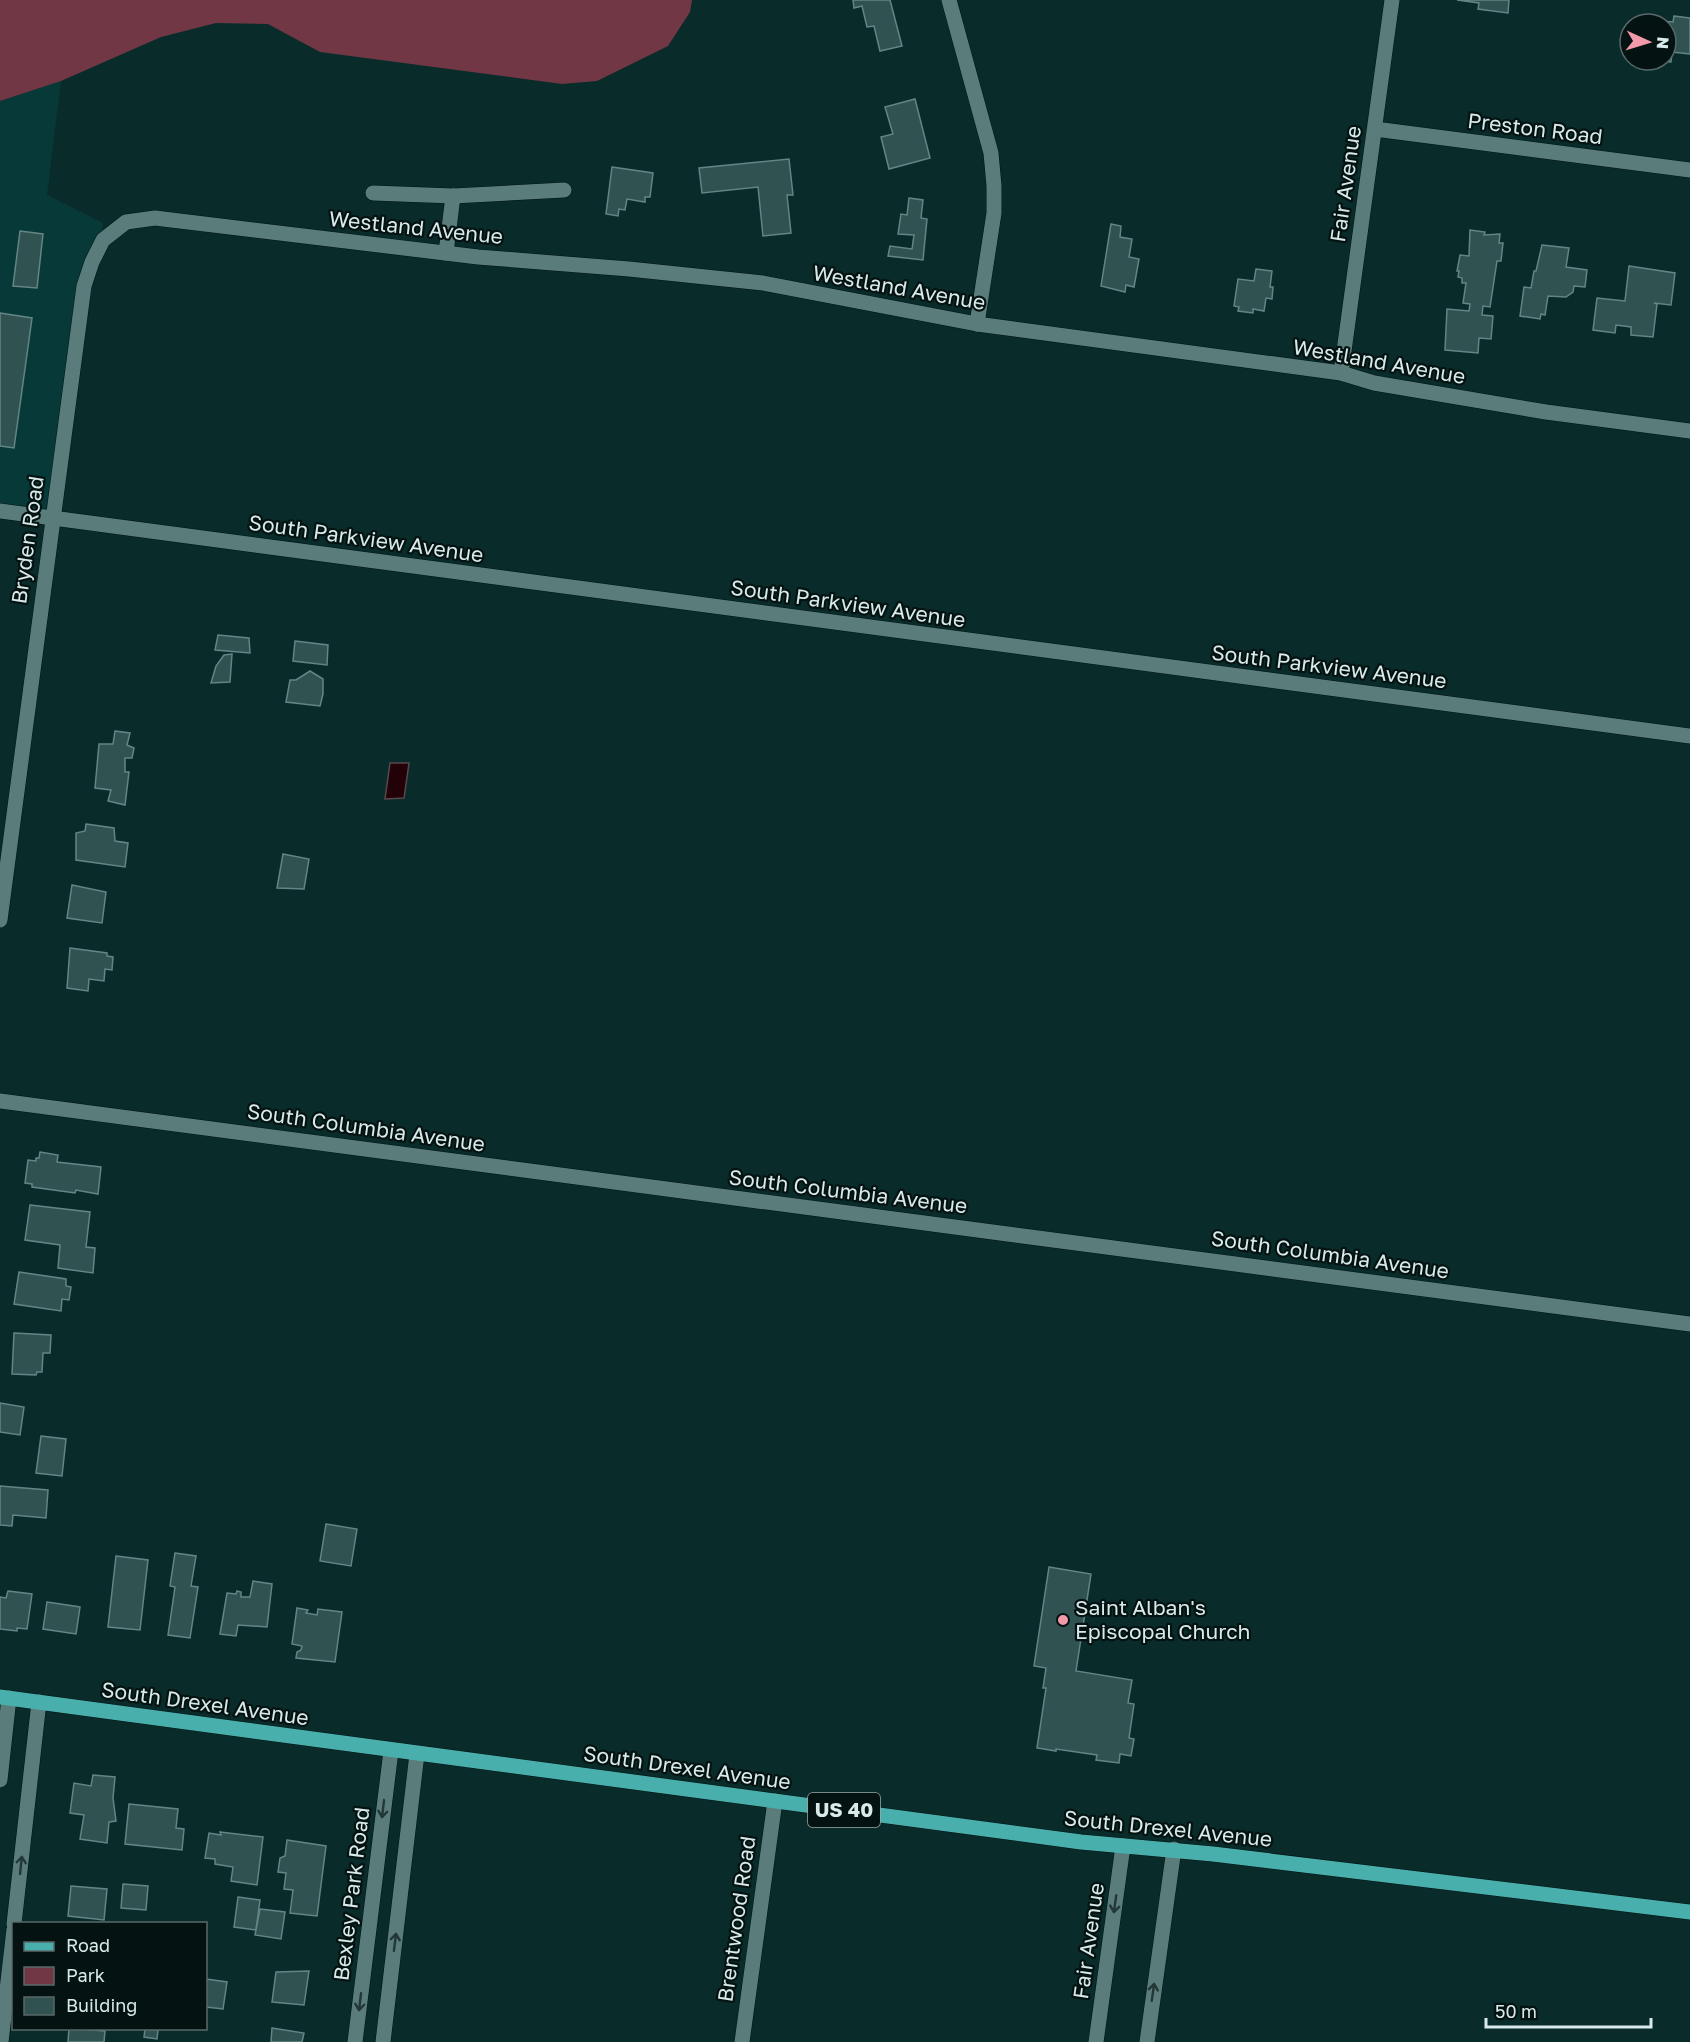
<svg xmlns="http://www.w3.org/2000/svg" width="1690" height="2042" font-family="'Golos Text',sans-serif">
<style>
.built{fill:#073938}
.green{fill:#723744}
.water{fill:#230109;stroke:#59474c;stroke-width:1.5}
.building{fill:#305251;stroke:#638685;stroke-width:1.5}
.lines{fill:none;stroke-linecap:round;stroke-linejoin:round}
.minor-casing{stroke:#001313;stroke-width:16}
.major-casing{stroke:#001313;stroke-width:16}
.minor{stroke:#5a7d7c;stroke-width:15}
.major{stroke:#48afac;stroke-width:15}
.oneway{stroke:#233737}
.poi-dot{fill:#f39aaa;stroke:#051212;stroke-width:2}
.labels{text-anchor:middle;stroke-width:4.5;stroke-linejoin:round;paint-order:stroke}
.shield{fill:#051212;stroke:#99a9a8;stroke-width:1.5}
.shield-label{font-size:20px;font-weight:bold;fill:#d8eae9}
.street-label{font-size:21px;fill:#d8eae9;stroke:#051212}
.poi-label{font-size:21px;fill:#d8eae9;stroke:#051212;text-anchor:start}
</style>
<rect width="100%" height="100%" fill="#092c2b"/>
<path class="built" d="M 61,81 L 47,195 L 103,223 L 55,516 L 0,509 L 0,101 Z"/>
<path class="green" d="M 0,0 L 692,0 L 690,12 L 668,46 L 597,81 L 562,84 L 320,52 L 268,24 L 216,23 L 161,37 L 61,81 L 0,101 Z"/>
<path class="water" d="M 390,763 L 409,763 L 404,798 L 385,799 Z"/>
<g class="building">
<path d="M 853,0 L 890,0 L 902,46 L 880,51 L 874,26 L 867,27 L 862,6 L 854,8 Z"/>
<path d="M 1457,0 L 1509,0 L 1508,13 L 1478,9 L 1479,3 Z"/>
<path d="M 1674,16 L 1690,18 L 1690,54 L 1672,52 L 1671,62 L 1657,61 L 1666,60 L 1666,24 L 1662,24 L 1662,21 L 1673,22 Z"/>
<path d="M 915,99 L 930,158 L 889,169 L 881,137 L 893,134 L 885,107 Z"/>
<path d="M 789,159 L 793,195 L 787,195 L 791,233 L 763,236 L 758,187 L 702,193 L 699,168 Z"/>
<path d="M 612,167 L 653,173 L 650,197 L 645,197 L 645,202 L 627,199 L 625,210 L 619,209 L 618,216 L 606,214 Z"/>
<path d="M 909,198 L 923,200 L 921,218 L 927,219 L 923,260 L 888,256 L 890,246 L 912,249 L 914,235 L 898,234 L 901,214 L 907,215 Z"/>
<path d="M 1111,224 L 1121,226 L 1120,237 L 1132,239 L 1129,257 L 1139,259 L 1134,287 L 1126,285 L 1125,292 L 1101,286 Z"/>
<path d="M 1470,230 L 1485,232 L 1484,235 L 1500,234 L 1499,243 L 1503,243 L 1501,261 L 1497,261 L 1490,307 L 1483,306 L 1482,315 L 1493,316 L 1491,339 L 1479,338 L 1478,353 L 1445,350 L 1447,309 L 1469,311 L 1470,304 L 1463,303 L 1466,283 L 1462,283 L 1462,278 L 1458,277 L 1459,271 L 1457,271 L 1460,255 L 1469,256 Z"/>
<path d="M 20,231 L 43,234 L 37,288 L 13,286 Z"/>
<path d="M 1542,245 L 1569,248 L 1566,267 L 1587,270 L 1585,287 L 1574,286 L 1573,292 L 1566,297 L 1548,296 L 1545,315 L 1541,314 L 1540,319 L 1520,316 L 1524,287 L 1531,288 L 1534,271 L 1536,271 Z"/>
<path d="M 1629,266 L 1675,273 L 1671,305 L 1654,303 L 1657,304 L 1653,337 L 1631,335 L 1631,327 L 1616,325 L 1615,333 L 1593,330 L 1597,298 L 1625,301 Z"/>
<path d="M 1256,269 L 1272,271 L 1270,287 L 1273,287 L 1272,299 L 1266,298 L 1264,311 L 1253,309 L 1253,313 L 1238,311 L 1239,307 L 1234,306 L 1238,279 L 1254,281 Z"/>
<path d="M 0,313 L 32,318 L 14,448 L 0,446 Z"/>
<path d="M 218,635 L 249,638 L 250,653 L 215,650 Z"/>
<path d="M 295,641 L 328,645 L 327,665 L 293,661 Z"/>
<path d="M 232,654 L 230,682 L 211,683 L 216,666 L 224,655 Z"/>
<path d="M 310,671 L 323,679 L 323,694 L 320,706 L 286,702 L 290,680 L 296,680 Z"/>
<path d="M 115,731 L 130,733 L 127,745 L 134,748 L 132,758 L 125,758 L 125,772 L 129,772 L 125,805 L 108,801 L 111,790 L 95,788 L 99,744 L 113,744 Z"/>
<path d="M 86,824 L 114,828 L 115,841 L 128,843 L 125,867 L 76,860 L 76,833 L 85,831 Z"/>
<path d="M 283,854 L 309,859 L 304,889 L 277,888 Z"/>
<path d="M 72,885 L 106,892 L 102,923 L 67,918 Z"/>
<path d="M 70,948 L 107,953 L 107,956 L 113,957 L 112,970 L 105,969 L 104,981 L 89,979 L 88,991 L 67,988 Z"/>
<path d="M 40,1152 L 58,1155 L 57,1162 L 101,1167 L 98,1194 L 76,1190 L 75,1193 L 32,1187 L 32,1184 L 25,1183 L 28,1160 L 36,1161 L 36,1158 L 39,1158 Z"/>
<path d="M 30,1205 L 90,1212 L 86,1247 L 95,1248 L 93,1273 L 58,1268 L 60,1245 L 25,1240 Z"/>
<path d="M 19,1272 L 66,1279 L 66,1286 L 71,1287 L 69,1300 L 62,1299 L 61,1311 L 14,1304 Z"/>
<path d="M 14,1333 L 51,1335 L 50,1353 L 43,1353 L 42,1372 L 37,1372 L 36,1375 L 12,1374 Z"/>
<path d="M 0,1403 L 24,1407 L 20,1435 L 0,1432 Z"/>
<path d="M 41,1436 L 66,1439 L 62,1476 L 36,1473 Z"/>
<path d="M 0,1486 L 48,1490 L 46,1518 L 13,1515 L 12,1526 L 0,1525 Z"/>
<path d="M 326,1524 L 357,1529 L 351,1566 L 320,1561 Z"/>
<path d="M 175,1553 L 196,1556 L 191,1586 L 198,1587 L 190,1638 L 168,1635 L 175,1587 L 170,1586 Z"/>
<path d="M 116,1556 L 148,1560 L 140,1630 L 108,1627 Z"/>
<path d="M 1049,1567 L 1091,1574 L 1076,1671 L 1132,1680 L 1128,1703 L 1134,1704 L 1129,1738 L 1134,1739 L 1131,1756 L 1120,1754 L 1119,1763 L 1096,1760 L 1097,1755 L 1056,1749 L 1056,1751 L 1037,1748 L 1046,1688 L 1043,1688 L 1046,1668 L 1034,1666 Z"/>
<path d="M 253,1581 L 272,1584 L 267,1627 L 238,1625 L 236,1636 L 220,1634 L 227,1593 L 236,1594 L 237,1591 L 241,1592 L 241,1597 L 250,1597 Z"/>
<path d="M 8,1591 L 32,1594 L 27,1629 L 17,1628 L 17,1631 L 0,1629 L 0,1597 L 6,1598 Z"/>
<path d="M 47,1602 L 80,1607 L 76,1634 L 43,1629 Z"/>
<path d="M 297,1608 L 308,1610 L 306,1613 L 317,1615 L 318,1609 L 342,1612 L 335,1662 L 296,1658 L 297,1652 L 301,1650 L 302,1646 L 292,1644 Z"/>
<path d="M 93,1775 L 115,1777 L 113,1798 L 116,1821 L 109,1822 L 107,1843 L 80,1839 L 84,1815 L 70,1813 L 74,1783 L 91,1786 Z"/>
<path d="M 129,1804 L 178,1809 L 176,1828 L 184,1829 L 182,1850 L 125,1844 Z"/>
<path d="M 220,1832 L 263,1837 L 257,1885 L 231,1881 L 233,1867 L 215,1864 L 215,1859 L 205,1858 L 209,1833 L 221,1835 Z"/>
<path d="M 287,1840 L 326,1846 L 317,1916 L 290,1913 L 293,1890 L 284,1889 L 286,1873 L 278,1872 L 280,1858 L 285,1856 Z"/>
<path d="M 123,1884 L 148,1886 L 146,1910 L 121,1908 Z"/>
<path d="M 71,1886 L 107,1889 L 104,1920 L 68,1916 Z"/>
<path d="M 238,1897 L 260,1900 L 256,1930 L 234,1927 Z"/>
<path d="M 260,1909 L 285,1912 L 281,1939 L 255,1935 Z"/>
<path d="M 309,1971 L 304,2005 L 272,2002 L 276,1972 Z"/>
<path d="M 206,1979 L 227,1982 L 223,2009 L 206,2007 Z"/>
<path d="M 69,2028 L 105,2031 L 104,2042 L 68,2042 Z"/>
<path d="M 272,2028 L 304,2033 L 302,2042 L 271,2042 Z"/>
<path d="M 145,2029 L 158,2030 L 157,2039 L 144,2037 Z"/>
</g>
<g class="lines">
<defs>
<g id="minor">
<path d="M 949,0 L 991,153 L 994,186 L 994,213 L 977,324"/>
<path d="M 1375,129 L 1690,170"/>
<path d="M 373,193 L 453,196 L 564,190"/>
<path d="M 446,253 L 453,196"/>
<path d="M 1341,373 L 1392,0"/>
<path d="M 0,511 L 1690,736"/>
<path d="M 0,920 L 84,286 L 92,262 L 103,240 L 126,222 L 155,218 L 478,257 L 629,269 L 763,283 L 977,324 L 1341,373 L 1374,383 L 1546,412 L 1690,431"/>
<path d="M 0,1101 L 1690,1324"/>
<path d="M 0,1780 L 9,1698"/>
<path d="M 14,1924 L 39,1702"/>
<path d="M 1,2042 L 14,1929"/>
<path d="M 355,2042 L 391,1751"/>
<path d="M 383,2042 L 417,1754"/>
<path d="M 742,2042 L 775,1801"/>
<path d="M 1096,2042 L 1123,1846"/>
<path d="M 1147,2042 L 1174,1849"/>
</g>
<path id="major" d="M 0,1697 L 1081,1842 L 1213,1854 L 1690,1912"/>
</defs>
<use href="#minor" class="minor-casing"/>
<use href="#major" class="major-casing"/>
<use href="#minor" class="minor"/>
<use href="#major" class="major"/>
</g>
<defs><path id="oneway-shaft" d="M-6 0H5M1.5-3L5.5 0L1.5 3" fill="none" stroke-width="1.6" stroke-linecap="round" stroke-linejoin="round" transform="scale(1.5)"/></defs>
<g class="oneway">
<use href="#oneway-shaft" transform="translate(383 1809) rotate(97)"/>
<use href="#oneway-shaft" transform="translate(21 1865) rotate(-84)"/>
<use href="#oneway-shaft" transform="translate(1115 1904) rotate(98)"/>
<use href="#oneway-shaft" transform="translate(395 1942) rotate(-83)"/>
<use href="#oneway-shaft" transform="translate(1153 1992) rotate(-82)"/>
<use href="#oneway-shaft" transform="translate(360 2002) rotate(97)"/>
</g>
<circle class="poi-dot" cx="1063" cy="1620" r="6"/>
<g class="labels">
<rect class="shield" x="808" y="1793" width="72" height="34" rx="4.5"/>
<g class="shield-label">
<text x="844" y="1817">US 40</text>
</g>
<g class="street-label">
<text transform="translate(1535 129) rotate(7)" y="7">Preston Road</text>
<text transform="translate(1346 184) rotate(-82)" y="7">Fair Avenue</text>
<text transform="translate(416 228) rotate(6)" y="7">Westland Avenue</text>
<text transform="translate(899 288) rotate(10)" y="7">Westland Avenue</text>
<text transform="translate(1379 362) rotate(10)" y="7">Westland Avenue</text>
<text transform="translate(366 539) rotate(8)" y="7">South Parkview Avenue</text>
<text transform="translate(28 540) rotate(-82)" y="7">Bryden Road</text>
<text transform="translate(848 604) rotate(8)" y="7">South Parkview Avenue</text>
<text transform="translate(1329 667) rotate(7)" y="7">South Parkview Avenue</text>
<text transform="translate(366 1128) rotate(8)" y="7">South Columbia Avenue</text>
<text transform="translate(848 1192) rotate(7)" y="7">South Columbia Avenue</text>
<text transform="translate(1330 1255) rotate(8)" y="7">South Columbia Avenue</text>
<text transform="translate(205 1704) rotate(8)" y="7">South Drexel Avenue</text>
<text transform="translate(687 1768) rotate(8)" y="7">South Drexel Avenue</text>
<text transform="translate(1168 1829) rotate(6)" y="7">South Drexel Avenue</text>
<text transform="translate(352 1894) rotate(-83)" y="7">Bexley Park Road</text>
<text transform="translate(737 1919) rotate(-82)" y="7">Brentwood Road</text>
<text transform="translate(1089 1941) rotate(-82)" y="7">Fair Avenue</text>
</g>
<g class="poi-label">
<text x="1075" y="1615">Saint Alban's<tspan x="1075" dy="24">Episcopal Church</tspan></text>
</g>
</g>
<rect x="12" y="1922" width="195" height="108" fill="#051212" stroke="#596868" stroke-width="1.5"/>
<rect x="24" y="1942" width="30" height="9" fill="#48afac" stroke="#596868" stroke-width="1.5"/>
<text x="66" y="1952" font-size="18" fill="#d8eae9">Road</text>
<rect x="24" y="1967" width="30" height="18" fill="#723744" stroke="#596868" stroke-width="1.5"/>
<text x="66" y="1982" font-size="18" fill="#d8eae9">Park</text>
<rect x="24" y="1997" width="30" height="18" fill="#305251" stroke="#596868" stroke-width="1.5"/>
<text x="66" y="2012" font-size="18" fill="#d8eae9">Building</text>
<g transform="translate(1648 42) rotate(94)"><circle r="28" fill="#051212" stroke="#596868" stroke-width="1.5"/>
<path d="M0-4.5L10 22L0 15L-10 22Z" fill="#f39aaa"/>
<text y="-9" font-size="16" font-weight="bold" text-anchor="middle" fill="#d8eae9">N</text>
</g>
<path d="M1486 2018v9h165v-9" fill="none" stroke="#d8eae9" stroke-width="3"/>
<text x="1495" y="2018" font-size="18" fill="#d8eae9" stroke="#051212" stroke-width="4.5" paint-order="stroke">50 m</text>
</svg>
